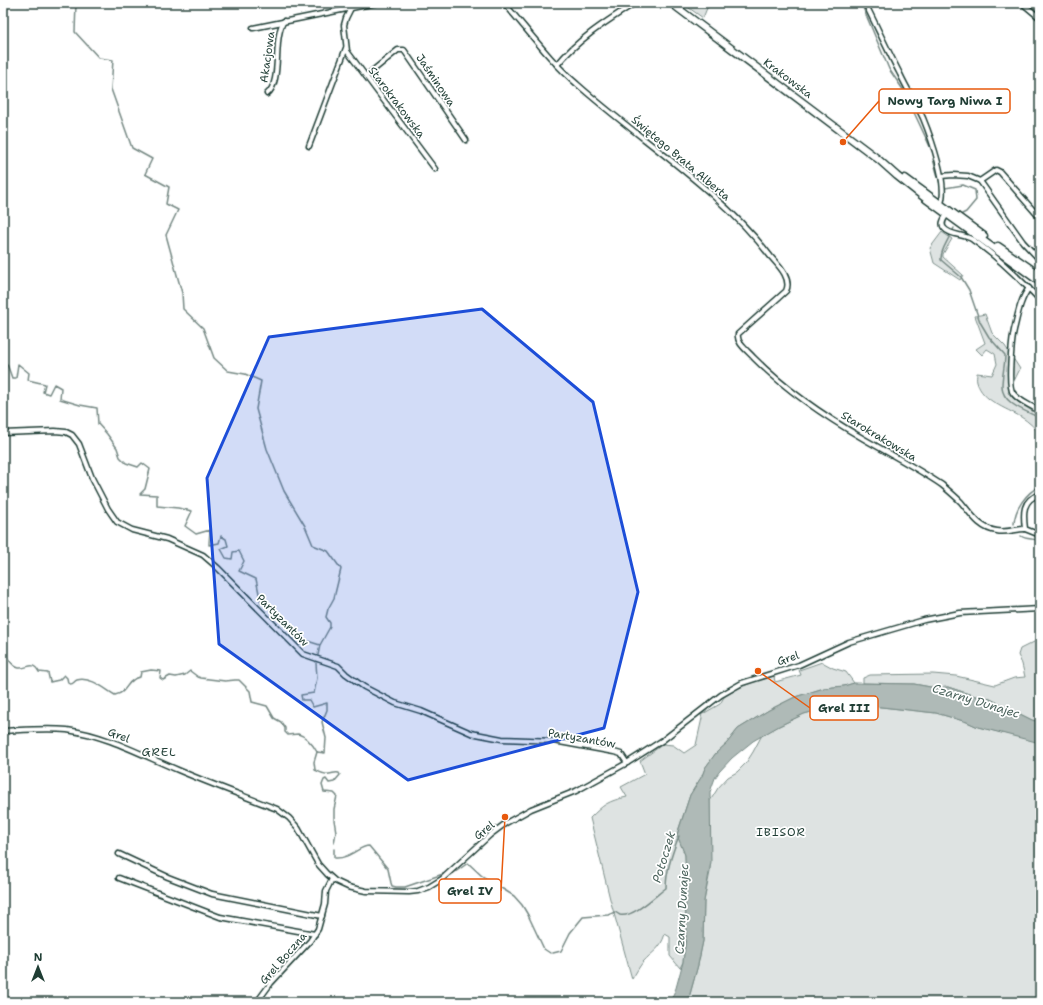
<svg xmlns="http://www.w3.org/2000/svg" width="1043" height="1005" font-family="'Shantell Sans',sans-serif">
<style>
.green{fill:#dee3e2;stroke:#7e908b}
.water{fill:#afbab7;stroke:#758883}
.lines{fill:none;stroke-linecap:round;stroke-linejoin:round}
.stream{stroke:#758883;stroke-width:1.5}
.minor-casing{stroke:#1f3d34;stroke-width:7}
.secondary-casing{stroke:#1f3d34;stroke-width:9}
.minor{stroke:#fff;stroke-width:4}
.secondary{stroke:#fff;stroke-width:6}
.marked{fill:#1d4ed8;fill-opacity:0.2;stroke:#1d4ed8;stroke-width:3;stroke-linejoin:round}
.labels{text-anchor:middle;stroke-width:3.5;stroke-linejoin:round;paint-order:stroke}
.street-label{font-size:11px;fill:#1f3d34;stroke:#fff}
.water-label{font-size:12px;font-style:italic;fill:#4a625b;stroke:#fff}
.neighbourhood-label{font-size:12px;letter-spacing:1px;fill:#1f3d34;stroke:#fff}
.leader{fill:none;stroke:#e8590c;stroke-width:1.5}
.callout-dot{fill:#e8590c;stroke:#fff;stroke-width:1.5}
.callout{fill:#fff;stroke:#e8590c;stroke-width:1.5}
.callout-label{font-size:12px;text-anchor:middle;font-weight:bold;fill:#1f3d34}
</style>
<rect width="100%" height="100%" fill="#fff"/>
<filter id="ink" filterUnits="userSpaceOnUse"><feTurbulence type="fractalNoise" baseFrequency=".025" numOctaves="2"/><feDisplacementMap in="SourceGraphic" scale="8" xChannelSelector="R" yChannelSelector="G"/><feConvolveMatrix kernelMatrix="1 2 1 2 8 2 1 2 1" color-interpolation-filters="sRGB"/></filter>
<g filter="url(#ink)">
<g class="green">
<path d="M 682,3 L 714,3 L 707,8 L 703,18 Z"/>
<path d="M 942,232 L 952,239 L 943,254 L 943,257 L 963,275 L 960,280 L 934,263 L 930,248 Z"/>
<path d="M 985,314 L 992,333 L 1005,346 L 1020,369 L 1008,393 L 1021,404 L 1040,416 L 1040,434 C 1035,428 1028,421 1021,417 C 1006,408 982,401 977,382 C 976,379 977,376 977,373 L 992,375 L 997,364 L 995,354 L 987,349 L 982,355 L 976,349 L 985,343 L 975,316 Z"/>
<path d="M 1040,639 L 1040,722 L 1032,720 L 986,697 L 975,696 L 948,687 L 936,688 L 914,684 L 863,683 L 863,678 L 870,675 L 933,674 L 956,676 L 995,685 L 1014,678 L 1025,677 L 1022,664 L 1018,655 L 1020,649 Z"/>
<path d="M 822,662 L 833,668 L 846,672 L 854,683 L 844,686 L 824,688 L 795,697 L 769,710 L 738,729 L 727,743 L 716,753 L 705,768 L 702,776 L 690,795 L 677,834 L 685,855 L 686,869 L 686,938 L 683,962 L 680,968 L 670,956 L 670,937 L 665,934 C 660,950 653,951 643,962 C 639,967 636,973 632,979 L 610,899 L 590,818 C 604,804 608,801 627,797 L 621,787 L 645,774 L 640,761 L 663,744 L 673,745 L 684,753 L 696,745 L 702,718 L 701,715 L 720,704 L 724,697 L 739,688 L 756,681 L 774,676 L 775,682 L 801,675 L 799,670 Z"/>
<path d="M 854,704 L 936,713 L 967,722 L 978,727 L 1040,742 L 1040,1002 L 688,1002 L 698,965 L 703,941 L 704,901 L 710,872 L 710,801 L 718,788 L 728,777 L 737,772 L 746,763 L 753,752 L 762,735 L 779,726 L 804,714 L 822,709 Z"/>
</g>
<path class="water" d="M 854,683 L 914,684 L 936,688 L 948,687 L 975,696 L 986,697 L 1032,720 L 1040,722 L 1040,743 L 978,727 L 967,722 L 936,713 L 854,704 L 822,709 L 804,714 L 779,726 L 753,741 L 732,758 L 719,772 L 715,778 L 710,792 L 711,862 L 704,901 L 703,941 L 698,965 L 688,1001 L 670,1002 L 676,988 L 683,962 L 686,938 L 685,855 L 677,835 L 690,795 L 702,776 L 705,768 L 716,753 L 727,743 L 738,729 L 769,710 L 795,697 L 824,688 L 844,686 Z"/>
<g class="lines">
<g class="stream">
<path d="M 76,3 L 75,32 L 99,58 L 113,60 L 111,89 L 132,148 L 152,159 L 145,174 L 169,187 L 166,204 L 178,210 L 166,235 L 182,293 L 183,309 L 203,328 L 214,358 L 228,371 L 245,374 L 261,381 L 256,409 L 267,449 L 284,491 L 305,526 L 313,545 L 328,551 L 341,569 L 334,598 L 328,609 L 326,617 L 330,623 L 330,627 L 320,645 L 318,655"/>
<path d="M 861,3 L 889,69 L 904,91 L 932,151"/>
<path d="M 933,159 L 940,184"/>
<path d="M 945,188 L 963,185 L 975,190 L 976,200 L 966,212 L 962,214"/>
<path d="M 953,230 L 954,228"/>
<path d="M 950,235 C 947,243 940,251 941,260 L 961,277 L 969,290 L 980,322 L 989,337 L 1005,355 C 1005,366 1002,375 1002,386 C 1002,404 1026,411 1040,418"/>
<path d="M 3,363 L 7,364 L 12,378 L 16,378 L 18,364 L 29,373 L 28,380 L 45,384 L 43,392 L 49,394 L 54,384 L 61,388 L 60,399 L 80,405 L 97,408 L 98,424 L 107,434 L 117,448 L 120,457 L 126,463 L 138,467 L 142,463 L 150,469 L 145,489 L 140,494 L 157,495 L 157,506 L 178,508 L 192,511 L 185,526 L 196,534 L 210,530 L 209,545 L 219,543 L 221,536 L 226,539 L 228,546 L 221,549 L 226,558 L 232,559 L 233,552 L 239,551 L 244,561 L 239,571 L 256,579 L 261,603 L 276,609 L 282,619 L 293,630 L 298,638 L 320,645"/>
<path d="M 1014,524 C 1015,508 1026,493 1040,486"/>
<path d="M 1021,536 C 1026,540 1034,538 1040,541"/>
<path d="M 3,652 C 7,657 13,668 19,668 C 29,669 32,660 39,672 L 48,673 L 50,682 L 59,680 L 64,675 L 67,678 L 68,683 L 70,684 C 74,684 74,681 77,680 C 90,676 105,689 115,695 C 126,693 126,684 133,680 C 135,678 137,678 140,677 L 141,672 L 151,670 L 161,671 L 160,678 L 163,680 L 170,676 L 176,677 L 185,675 L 190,671 L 198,677 L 201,678 L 225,681 L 235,680 L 239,680 L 250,691 L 252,702 L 267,706 L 274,718 L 281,722 L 285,728 L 285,732 L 288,735 C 291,735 294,734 298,734 C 306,736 313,745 317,752"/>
<path d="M 316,663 L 317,678 L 314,693 L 301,695 L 302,700 L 309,700 L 313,707 L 327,703 L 327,710 L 322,722 L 326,738 L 325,753 L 317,752"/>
<path d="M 317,752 L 314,762 L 315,770 C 319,772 324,775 329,774 C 333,774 334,772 339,773 L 340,775 L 334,782 L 329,783 L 326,779 L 324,780 L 322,785 L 324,792 L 334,793 L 337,796 L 334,809 L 334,820 L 336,832 L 334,843"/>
<path d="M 334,849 L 334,857 L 335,858 C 350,859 359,846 369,846 L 388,869 L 391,883 L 392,886 L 396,887 L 405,887 L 443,874"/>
<path d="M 451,875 L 468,863 L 482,876 L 514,896 L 522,905 L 528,915 L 544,949 L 550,953"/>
<path d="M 553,953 L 561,951 L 570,933 L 583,917 L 608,915 L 615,912 C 617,913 618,914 620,915 C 633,918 656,895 666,888 C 666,870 672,853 679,836"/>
</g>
<defs>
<g id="minor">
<path d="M 504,3 C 528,30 550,61 577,84 C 642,142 718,188 771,257 C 779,266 792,279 786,291 L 738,334 C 736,343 748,351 754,358 C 786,390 824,416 864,439 C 890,454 917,468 942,485 C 949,491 955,496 961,502 C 971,514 980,529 997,531 C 1006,533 1016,529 1025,529"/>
<path d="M 865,3 C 877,27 888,51 900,74 C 907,89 916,103 923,118 C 930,135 950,189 940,205"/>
<path d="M 1022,3 L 1040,18"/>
<path d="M 351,8 L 346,18 L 344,25 L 347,51 L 435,169"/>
<path d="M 253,28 L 376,3"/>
<path d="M 557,65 C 578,39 607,21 635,3"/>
<path d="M 366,76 L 398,50 L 404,50 L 466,140"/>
<path d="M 267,94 C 283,82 272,38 284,21"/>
<path d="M 309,146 L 346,48"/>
<path d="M 941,176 L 953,175 L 968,176 L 980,181 L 1023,242 L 1040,260"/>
<path d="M 980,181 L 996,170 L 1000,172 L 1040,218"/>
<path d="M 947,214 C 945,218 940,223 944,228 C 950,236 965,234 973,240 C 997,256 1019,278 1040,300"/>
<path d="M 1029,288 C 1021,298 1018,313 1015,326 C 1012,336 1007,386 1013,393 C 1019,402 1032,405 1040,412"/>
<path d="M 3,433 L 55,431 L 66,432 L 72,435 L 79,444 L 92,478 L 108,509 L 117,522 L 132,530 L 167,539 L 203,555 L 218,568 L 303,654 L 338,666 L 346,674 L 364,687 L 395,703 L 421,711 L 471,733 L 502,739 L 554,741 L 614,752 L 621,754 L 627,763"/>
<path d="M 1040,494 C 1022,500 1023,513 1025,529 L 1040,535"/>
<path d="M 3,731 C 24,730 46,728 67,730 C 106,735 142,755 178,770 C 211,784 244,796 277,809 L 289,818 L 298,828 L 318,864 L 327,874 L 335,881 L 348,887 L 366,891 L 409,892 L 418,891 L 429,887 L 442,879 L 490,835 L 506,823 L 531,809 L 576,791 L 627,763 L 663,740 L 721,695 L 742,683 L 799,665 L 849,642 L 924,620 L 960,613 L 1040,609"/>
<path d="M 119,854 L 168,877 L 212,894 L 322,916"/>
<path d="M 119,878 L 220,917 L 315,934"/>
<path d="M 257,1002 L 271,983 L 310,941 L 318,929 L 325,904 L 326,891 L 332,879"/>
</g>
<g id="secondary">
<path d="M 671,3 L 878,159 L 897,176 L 926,199 L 1040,282"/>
<path d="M 905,178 L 984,236"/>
<path d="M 998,246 L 1040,275"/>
</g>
</defs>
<use href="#minor" class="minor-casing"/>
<use href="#secondary" class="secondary-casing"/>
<use href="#minor" class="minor"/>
<use href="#secondary" class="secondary"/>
</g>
</g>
<path class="marked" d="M 482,309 L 593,402 L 638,592 L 604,728 L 408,780 L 219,644 L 207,478 L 269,337 Z"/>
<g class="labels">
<g class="street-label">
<text transform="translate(267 57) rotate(-82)" y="4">Akacjowa</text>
<text transform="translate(788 78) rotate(37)" y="4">Krakowska</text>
<text transform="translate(436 80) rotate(56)" y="4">Jaśminowa</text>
<text transform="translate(397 102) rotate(53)" y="4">Starokrakowska</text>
<text transform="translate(681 158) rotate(40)" y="4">Świętego Brata Alberta</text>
<text transform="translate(879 436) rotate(31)" y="4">Starokrakowska</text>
<text transform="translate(283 620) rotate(45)" y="4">Partyzantów</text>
<text transform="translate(788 658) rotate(-19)" y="4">Grel</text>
<text transform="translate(119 735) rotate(21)" y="4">Grel</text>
<text transform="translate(582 738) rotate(10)" y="4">Partyzantów</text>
<text transform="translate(484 830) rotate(-39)" y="4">Grel</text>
<text transform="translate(283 958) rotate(-49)" y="4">Grel Boczna</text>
</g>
<g class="water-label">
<text transform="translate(976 701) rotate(17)" y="4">Czarny Dunajec</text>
<text transform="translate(664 857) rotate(-73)" y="4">Potoczek</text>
<text transform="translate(682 909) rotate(-87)" y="4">Czarny Dunajec</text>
</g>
<g class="neighbourhood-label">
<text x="159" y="756">GREL</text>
<text x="781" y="836">IBISOR</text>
</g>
</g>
<path class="leader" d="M843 142L879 101M758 671L810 708M505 817L501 891"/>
<g class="callout-dot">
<circle cx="843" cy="142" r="4"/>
<circle cx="758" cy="671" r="4"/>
<circle cx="505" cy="817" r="4"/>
</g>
<g class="callout">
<rect x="879" y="89" width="131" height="24" rx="4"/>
<rect x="810" y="696" width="68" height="24" rx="4"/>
<rect x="439" y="879" width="62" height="24" rx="4"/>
</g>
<g class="callout-label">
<text x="945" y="105">Nowy Targ Niwa I</text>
<text x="844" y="712">Grel III</text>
<text x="470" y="895">Grel IV</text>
</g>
<rect width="1043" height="1005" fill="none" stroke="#fff" stroke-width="16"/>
<rect x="8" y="8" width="1027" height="989" fill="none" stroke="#1f3d34" stroke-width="1.5" filter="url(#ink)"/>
<g transform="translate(38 967)" stroke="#ffffff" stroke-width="3" paint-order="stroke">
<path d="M0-3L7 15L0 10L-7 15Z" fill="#1f3d34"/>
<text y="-6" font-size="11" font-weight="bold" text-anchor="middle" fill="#1f3d34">N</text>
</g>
</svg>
